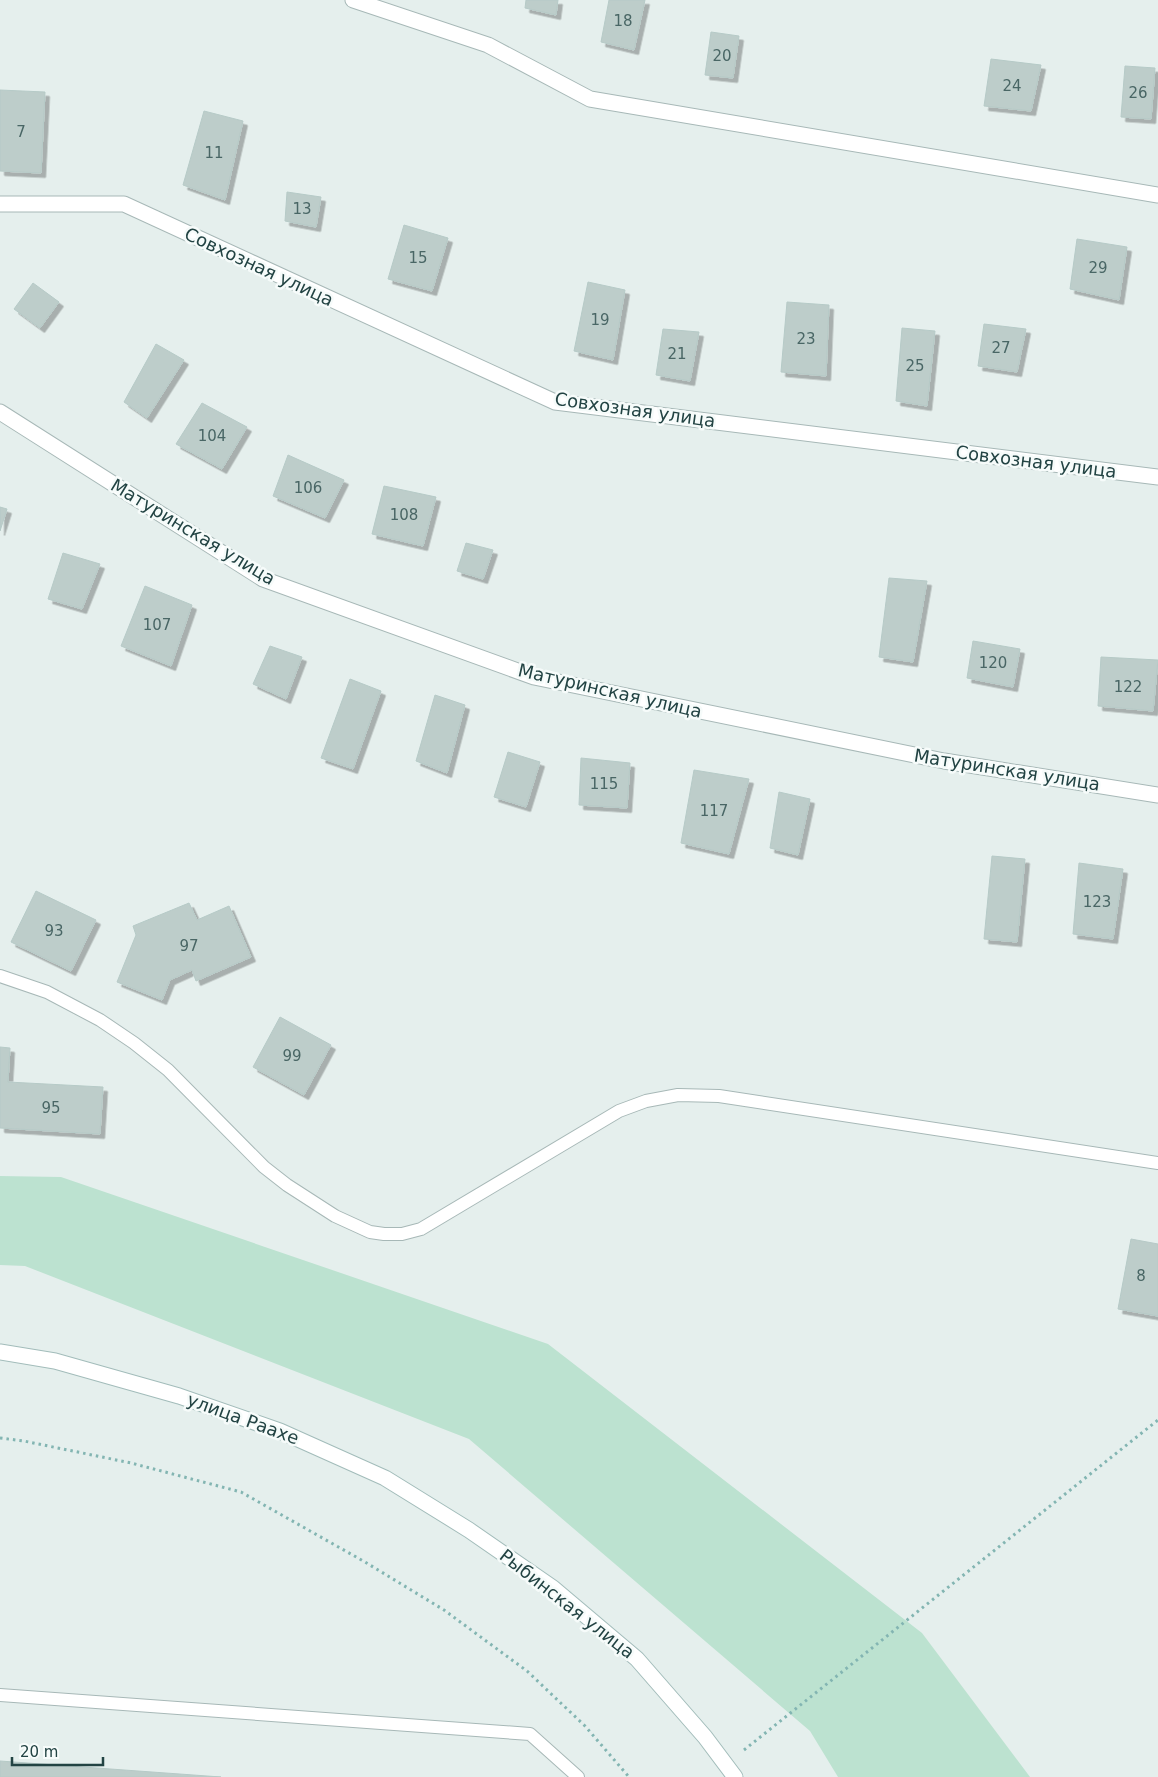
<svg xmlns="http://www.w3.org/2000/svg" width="1158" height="1777" font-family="'DejaVu Sans',sans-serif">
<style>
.green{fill:#bce2d0}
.building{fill:#bdcdca;stroke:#b6cac7;filter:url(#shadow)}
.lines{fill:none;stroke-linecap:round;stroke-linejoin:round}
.service-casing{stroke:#a7b8b7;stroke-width:14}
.minor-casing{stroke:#a7b8b7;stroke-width:17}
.tertiary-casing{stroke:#a7b8b7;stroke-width:17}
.secondary-casing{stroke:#a2bcba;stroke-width:17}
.path{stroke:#83b5b2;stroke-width:3;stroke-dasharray:2.5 4;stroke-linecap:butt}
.service{stroke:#fff;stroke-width:12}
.minor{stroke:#fff;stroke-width:15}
.tertiary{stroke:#fff;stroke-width:15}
.secondary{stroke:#fff;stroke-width:15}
.labels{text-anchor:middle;stroke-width:5;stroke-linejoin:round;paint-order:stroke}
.number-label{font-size:15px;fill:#496665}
.street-label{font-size:18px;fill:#224343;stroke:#f6fbfa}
</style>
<defs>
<filter id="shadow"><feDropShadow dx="4.5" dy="4.5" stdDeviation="0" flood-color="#0004"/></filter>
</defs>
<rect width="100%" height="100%" fill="#e5efed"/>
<path class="green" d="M 0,1176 L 61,1177 L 548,1344 L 922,1633 L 1030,1777 L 838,1777 L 810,1731 L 469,1439 L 25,1266 L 0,1265 Z"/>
<g class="building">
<path d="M 526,0 L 558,0 L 556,15 L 525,8 Z"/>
<path d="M 609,0 L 645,0 L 634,50 L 601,42 Z"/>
<path d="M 711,32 L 739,36 L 733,78 L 705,75 Z"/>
<path d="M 991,59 L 1041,65 L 1031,111 L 984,106 Z"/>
<path d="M 1125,66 L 1155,68 L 1151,119 L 1121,117 Z"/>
<path d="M 0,90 L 45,92 L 41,173 L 0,171 Z"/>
<path d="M 204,111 L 243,121 L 225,200 L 183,185 Z"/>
<path d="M 287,192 L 321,197 L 316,227 L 285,221 Z"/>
<path d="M 404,225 L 448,238 L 432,291 L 388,279 Z"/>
<path d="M 1077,239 L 1127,247 L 1119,300 L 1070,289 Z"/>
<path d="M 588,282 L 625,290 L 613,360 L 574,351 Z"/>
<path d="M 33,283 L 59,302 L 40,328 L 14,309 Z"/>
<path d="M 787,302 L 829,305 L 826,376 L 781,372 Z"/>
<path d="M 984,324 L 1026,329 L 1017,372 L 978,366 Z"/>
<path d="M 902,328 L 935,331 L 927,406 L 896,401 Z"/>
<path d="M 663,329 L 699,332 L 690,381 L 656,375 Z"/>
<path d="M 156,344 L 184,360 L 147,418 L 124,402 Z"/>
<path d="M 202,403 L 247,427 L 222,469 L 176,444 Z"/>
<path d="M 288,455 L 344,480 L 325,518 L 273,496 Z"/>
<path d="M 384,486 L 436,497 L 423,546 L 372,534 Z"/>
<path d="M 0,507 L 7,509 L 0,531 Z"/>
<path d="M 466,543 L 493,550 L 483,579 L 457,571 Z"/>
<path d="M 63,553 L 100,564 L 82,609 L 48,599 Z"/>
<path d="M 889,578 L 927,581 L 913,662 L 879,657 Z"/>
<path d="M 145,586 L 192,605 L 171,666 L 121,646 Z"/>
<path d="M 973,641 L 1020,649 L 1013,687 L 967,678 Z"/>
<path d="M 270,646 L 302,657 L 286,699 L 253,684 Z"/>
<path d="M 1101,657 L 1158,660 L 1153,711 L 1098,706 Z"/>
<path d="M 350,679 L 381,691 L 353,769 L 321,758 Z"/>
<path d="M 435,695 L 465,705 L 447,773 L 416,761 Z"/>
<path d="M 508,752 L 540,762 L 526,807 L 494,797 Z"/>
<path d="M 581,758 L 630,763 L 627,808 L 579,805 Z"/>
<path d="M 694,770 L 749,779 L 729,854 L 681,843 Z"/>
<path d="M 779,792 L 810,799 L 798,855 L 770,848 Z"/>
<path d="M 992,856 L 1025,859 L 1017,942 L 984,939 Z"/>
<path d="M 1079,863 L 1123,869 L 1113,939 L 1073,934 Z"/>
<path d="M 36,891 L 96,920 L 71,971 L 11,942 Z"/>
<path d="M 189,903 L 197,920 L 229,906 L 251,957 L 196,981 L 192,970 L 170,980 L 162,1000 L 117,982 L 136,935 L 133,926 Z"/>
<path d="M 280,1017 L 331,1045 L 304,1095 L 253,1067 Z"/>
<path d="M 0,1047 L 10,1048 L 8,1082 L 103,1087 L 100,1134 L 0,1128 Z"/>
<path d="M 1131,1239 L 1158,1244 L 1158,1316 L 1118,1309 Z"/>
<path d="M 0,1761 L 221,1777 L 0,1777 Z"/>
</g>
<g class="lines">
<defs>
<g id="service">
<path d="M 0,976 L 47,992 L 100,1020 L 134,1043 L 168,1070 L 264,1167 L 287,1185 L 335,1216 L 370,1232 L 384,1234 L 402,1234 L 421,1229 L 619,1111 L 646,1101 L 678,1095 L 719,1096 L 1158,1163"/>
<path d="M 0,1695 L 530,1734 L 578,1777"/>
</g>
<g id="minor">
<path d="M 353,0 L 488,45 L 590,99 L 1158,195"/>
<path d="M 0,204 L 124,204 L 555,402 L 1158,477"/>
</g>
<path id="tertiary" d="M 0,412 L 263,579 L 534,677 L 944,761 L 1158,795"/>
<path id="secondary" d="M 0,1352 L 55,1361 L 179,1396 L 280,1431 L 385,1478 L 469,1530 L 553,1588 L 637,1659 L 705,1737 L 735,1777"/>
</defs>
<use href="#service" class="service-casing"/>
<use href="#minor" class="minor-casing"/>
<use href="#tertiary" class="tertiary-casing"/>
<use href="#secondary" class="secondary-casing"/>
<g class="path">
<path d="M 0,1438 L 24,1441 L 131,1463 L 241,1492 L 365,1562 L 444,1610 L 527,1671 L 585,1726 L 629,1777"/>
<path d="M 744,1750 L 1158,1420"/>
</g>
<use href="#service" class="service"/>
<use href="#minor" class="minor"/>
<use href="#tertiary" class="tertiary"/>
<use href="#secondary" class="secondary"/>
</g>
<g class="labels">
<g class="number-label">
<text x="623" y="26">18</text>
<text x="722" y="61">20</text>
<text x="1012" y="91">24</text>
<text x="1138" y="98">26</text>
<text x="21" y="137">7</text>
<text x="214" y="158">11</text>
<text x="302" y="214">13</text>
<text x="418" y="263">15</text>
<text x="1098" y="273">29</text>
<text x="600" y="325">19</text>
<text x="806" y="344">23</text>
<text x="1001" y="353">27</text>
<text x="677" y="359">21</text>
<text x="915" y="371">25</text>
<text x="212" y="441">104</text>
<text x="308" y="493">106</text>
<text x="404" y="520">108</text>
<text x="157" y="630">107</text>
<text x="993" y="668">120</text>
<text x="1128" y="692">122</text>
<text x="604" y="789">115</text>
<text x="714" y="816">117</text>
<text x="1097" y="907">123</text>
<text x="54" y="936">93</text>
<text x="189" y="951">97</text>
<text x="292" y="1061">99</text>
<text x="51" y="1113">95</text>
<text x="1141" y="1281">8</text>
</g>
<g class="street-label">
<text transform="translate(259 267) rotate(25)" y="6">Совхозная улица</text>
<text transform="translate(635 410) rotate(8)" y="6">Совхозная улица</text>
<text transform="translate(1036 462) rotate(7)" y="6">Совхозная улица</text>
<text transform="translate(193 532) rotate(31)" y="6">Матуринская улица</text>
<text transform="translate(610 691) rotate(13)" y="6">Матуринская улица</text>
<text transform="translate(1007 770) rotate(9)" y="6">Матуринская улица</text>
<text transform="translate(243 1419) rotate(20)" y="6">улица Раахе</text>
<text transform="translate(567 1604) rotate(38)" y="6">Рыбинская улица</text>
</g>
</g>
<path d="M12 1757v8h91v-8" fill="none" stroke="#224343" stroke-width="2.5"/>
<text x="20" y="1757" font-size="15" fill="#224343" stroke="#f6fbfa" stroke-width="4" paint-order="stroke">20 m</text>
</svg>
